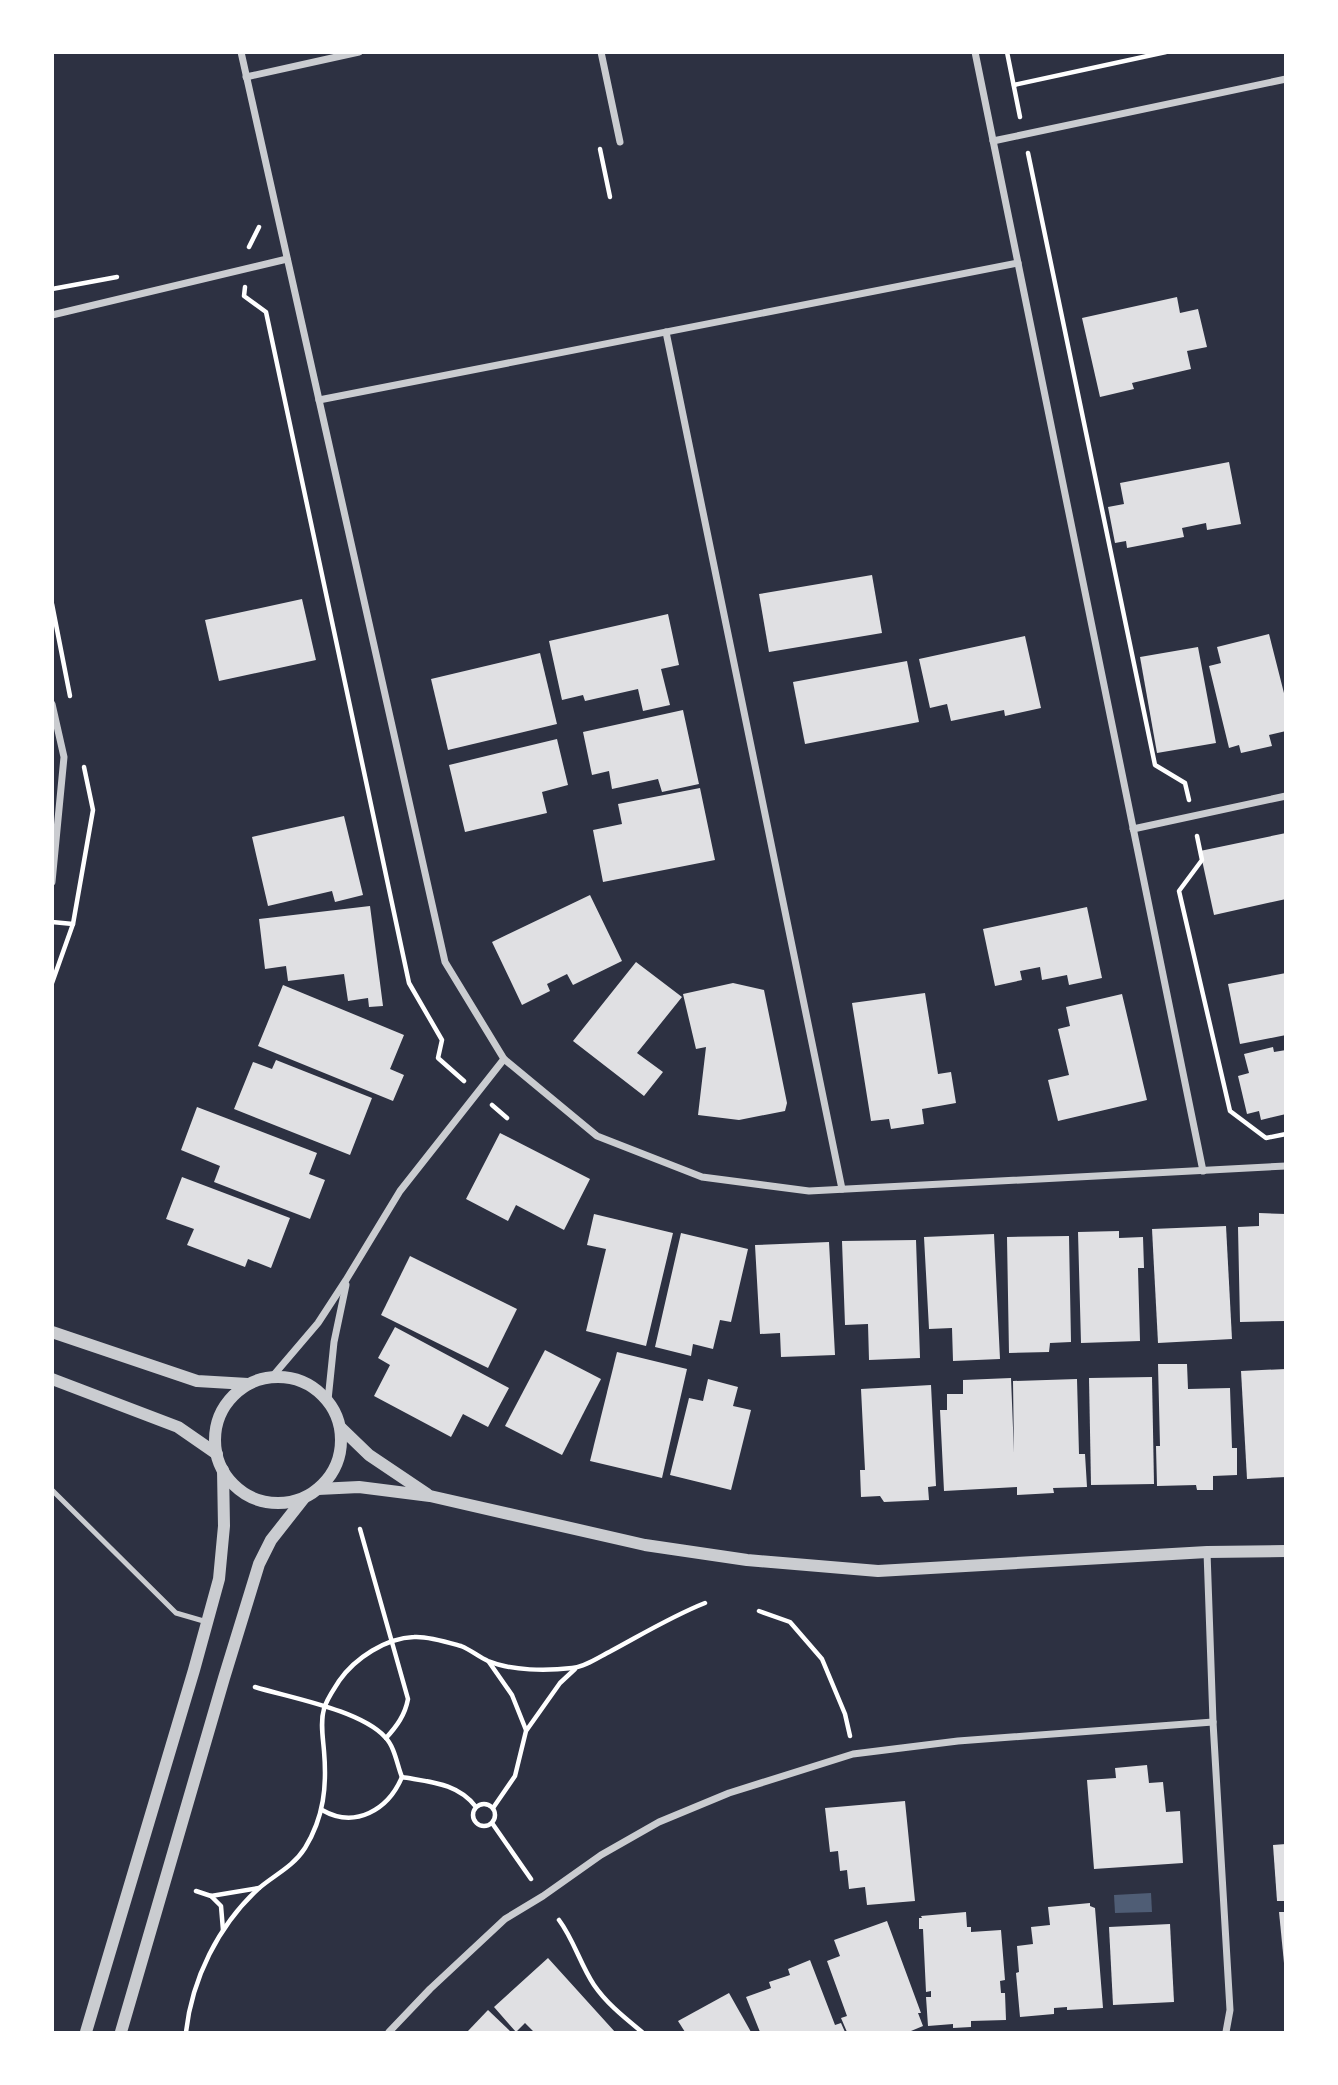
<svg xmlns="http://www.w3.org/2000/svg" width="1338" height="2085" font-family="Commissioner,sans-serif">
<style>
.water{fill:#4f5d75}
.building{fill:#e0e0e3}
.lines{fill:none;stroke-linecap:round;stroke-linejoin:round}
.path{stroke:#fff;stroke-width:4.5}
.service{stroke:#caccd0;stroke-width:5}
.minor{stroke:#caccd0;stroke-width:7}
.tertiary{stroke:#caccd0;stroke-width:12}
</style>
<rect width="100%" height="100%" fill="#2d3142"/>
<path class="water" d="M 1151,1893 L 1152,1912 L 1115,1913 L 1114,1895 Z"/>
<g class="building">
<path d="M 1177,297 L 1180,313 L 1198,309 L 1207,347 L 1187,351 L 1191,369 L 1132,383 L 1134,389 L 1100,397 L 1082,318 Z"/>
<path d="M 1229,462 L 1241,524 L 1207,530 L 1206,523 L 1182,528 L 1184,537 L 1127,548 L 1126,541 L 1115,543 L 1108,507 L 1124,504 L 1120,483 Z"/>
<path d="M 872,575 L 882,633 L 769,652 L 759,594 Z"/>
<path d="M 302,599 L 316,660 L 219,681 L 205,620 Z"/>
<path d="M 668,614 L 679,665 L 661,669 L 670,705 L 643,711 L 638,689 L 585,701 L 583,695 L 562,700 L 549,641 Z"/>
<path d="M 1269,634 L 1286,701 L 1286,731 L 1269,735 L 1272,746 L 1241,753 L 1239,745 L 1229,748 L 1209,666 L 1221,663 L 1217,647 Z"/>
<path d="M 1025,636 L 1041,708 L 1005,716 L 1004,710 L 951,721 L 947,704 L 930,708 L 919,659 Z"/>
<path d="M 1198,647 L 1216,743 L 1157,753 L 1140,657 Z"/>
<path d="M 540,653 L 557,724 L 448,750 L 431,679 Z"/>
<path d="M 907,661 L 919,722 L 805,744 L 793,682 Z"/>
<path d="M 683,710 L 699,784 L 662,792 L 658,779 L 612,789 L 609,771 L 592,775 L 583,732 Z"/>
<path d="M 557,739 L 568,785 L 542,792 L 547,813 L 465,832 L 449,765 Z"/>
<path d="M 700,788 L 715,860 L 603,882 L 593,830 L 622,824 L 618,804 Z"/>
<path d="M 344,816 L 363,895 L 335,902 L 332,891 L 268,906 L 252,837 Z"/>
<path d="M 1286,833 L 1286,899 L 1214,915 L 1200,851 Z"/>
<path d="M 590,895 L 622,961 L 573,985 L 567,974 L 547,984 L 550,991 L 522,1005 L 492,942 Z"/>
<path d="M 370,906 L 383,1006 L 369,1007 L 368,998 L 348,1001 L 344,974 L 288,981 L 286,966 L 265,969 L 259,919 Z"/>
<path d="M 1087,907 L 1102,978 L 1069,985 L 1067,975 L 1042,980 L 1040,967 L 1020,971 L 1022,980 L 995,986 L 983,929 Z"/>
<path d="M 636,962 L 682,997 L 637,1053 L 663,1072 L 644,1096 L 573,1041 Z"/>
<path d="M 1286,973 L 1286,1035 L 1240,1044 L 1228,984 Z"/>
<path d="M 733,983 L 764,990 L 787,1103 L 785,1111 L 739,1120 L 698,1115 L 706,1047 L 696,1049 L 683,994 Z"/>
<path d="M 283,985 L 404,1035 L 390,1069 L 404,1075 L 393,1101 L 258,1046 Z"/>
<path d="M 925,993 L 938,1074 L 951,1072 L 956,1103 L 922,1109 L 924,1124 L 891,1129 L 889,1119 L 871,1121 L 852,1003 Z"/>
<path d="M 1122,994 L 1147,1100 L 1058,1121 L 1048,1080 L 1069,1075 L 1058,1029 L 1070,1026 L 1066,1007 Z"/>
<path d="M 1273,1047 L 1274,1052 L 1286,1050 L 1286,1114 L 1261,1120 L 1259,1111 L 1247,1114 L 1238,1076 L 1249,1073 L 1244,1054 Z"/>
<path d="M 276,1060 L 372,1098 L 350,1155 L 234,1109 L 253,1062 L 272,1069 Z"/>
<path d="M 197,1107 L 317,1153 L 309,1174 L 325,1180 L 310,1219 L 214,1182 L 220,1166 L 181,1150 Z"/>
<path d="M 500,1133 L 590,1179 L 564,1230 L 516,1205 L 508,1221 L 466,1199 Z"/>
<path d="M 182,1177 L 290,1218 L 271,1268 L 248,1259 L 245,1267 L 187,1245 L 194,1229 L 166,1219 Z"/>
<path d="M 1259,1213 L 1286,1214 L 1286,1321 L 1240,1322 L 1238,1227 L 1259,1226 Z"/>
<path d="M 594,1214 L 673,1233 L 646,1346 L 586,1331 L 606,1249 L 587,1245 Z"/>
<path d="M 1226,1226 L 1232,1339 L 1158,1343 L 1152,1229 Z"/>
<path d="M 1119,1231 L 1119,1238 L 1143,1237 L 1144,1268 L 1138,1268 L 1140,1341 L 1081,1343 L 1078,1232 Z"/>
<path d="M 681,1233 L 748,1249 L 731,1322 L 720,1320 L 713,1349 L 693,1344 L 691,1356 L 655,1347 Z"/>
<path d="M 994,1234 L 1000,1359 L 953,1361 L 952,1328 L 929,1329 L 924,1237 Z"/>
<path d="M 1069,1236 L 1071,1342 L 1050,1343 L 1049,1352 L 1009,1353 L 1007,1237 Z"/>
<path d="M 916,1240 L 920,1358 L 869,1360 L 868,1324 L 845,1325 L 842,1241 Z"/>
<path d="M 829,1242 L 835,1355 L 781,1357 L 780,1333 L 760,1334 L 755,1245 Z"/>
<path d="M 410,1256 L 517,1309 L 488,1368 L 381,1315 Z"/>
<path d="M 395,1327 L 509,1388 L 488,1427 L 463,1414 L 451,1437 L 374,1396 L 390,1365 L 378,1358 Z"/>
<path d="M 545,1350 L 601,1379 L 562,1455 L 505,1426 Z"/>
<path d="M 617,1352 L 687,1369 L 662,1478 L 590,1461 Z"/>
<path d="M 1158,1364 L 1187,1364 L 1188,1389 L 1230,1388 L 1232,1448 L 1237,1448 L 1237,1475 L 1213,1476 L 1213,1490 L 1197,1490 L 1196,1485 L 1157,1486 L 1156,1446 L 1160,1446 Z"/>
<path d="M 1286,1369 L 1286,1477 L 1247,1479 L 1241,1371 Z"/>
<path d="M 1152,1377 L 1154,1484 L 1091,1485 L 1089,1378 Z"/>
<path d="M 1011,1378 L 1014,1453 L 1013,1381 L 1077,1379 L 1079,1454 L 1085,1454 L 1087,1487 L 1053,1488 L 1054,1493 L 1017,1495 L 1017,1487 L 944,1491 L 940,1410 L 947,1410 L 947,1394 L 963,1394 L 963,1380 Z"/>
<path d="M 708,1379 L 738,1387 L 733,1406 L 751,1410 L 731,1490 L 670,1475 L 689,1398 L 703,1401 Z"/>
<path d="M 931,1385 L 936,1486 L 928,1487 L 929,1500 L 884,1502 L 880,1496 L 861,1497 L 860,1470 L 865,1470 L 861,1389 Z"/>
<path d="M 1147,1765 L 1149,1783 L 1163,1782 L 1166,1812 L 1180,1811 L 1183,1863 L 1094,1869 L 1087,1780 L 1116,1778 L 1115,1768 Z"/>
<path d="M 905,1801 L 915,1901 L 867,1905 L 865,1887 L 849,1889 L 847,1870 L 840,1871 L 838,1851 L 830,1852 L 825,1808 Z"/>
<path d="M 1286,1844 L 1286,1901 L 1277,1901 L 1273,1845 Z"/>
<path d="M 1090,1903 L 1090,1906 L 1095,1908 L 1103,2008 L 1067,2010 L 1067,2007 L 1054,2008 L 1054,2014 L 1020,2017 L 1016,1973 L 1019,1972 L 1017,1946 L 1033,1944 L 1031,1927 L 1050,1925 L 1048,1907 Z"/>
<path d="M 966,1912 L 967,1927 L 971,1927 L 971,1932 L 1001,1930 L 1005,1980 L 1000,1981 L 1001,1993 L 1005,1993 L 1006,2020 L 971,2021 L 971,2027 L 953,2028 L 953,2024 L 928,2026 L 926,1997 L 931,1997 L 931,1991 L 926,1992 L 923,1929 L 919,1929 L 919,1918 L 922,1918 L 921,1916 Z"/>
<path d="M 1279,1912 L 1286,1912 L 1286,1963 L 1284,1963 Z"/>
<path d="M 887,1921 L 921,2013 L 918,2013 L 923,2026 L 911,2031 L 911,2032 L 847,2032 L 841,2018 L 847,2016 L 827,1961 L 840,1956 L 834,1940 Z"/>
<path d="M 1170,1924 L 1174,2002 L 1113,2005 L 1109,1927 Z"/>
<path d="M 548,1958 L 615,2032 L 534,2032 L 525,2023 L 516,2032 L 494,2007 Z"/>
<path d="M 810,1960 L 835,2025 L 841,2023 L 845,2032 L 760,2032 L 746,1997 L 771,1988 L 769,1982 L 790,1975 L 788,1969 Z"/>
<path d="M 729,1993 L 751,2032 L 685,2032 L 678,2021 Z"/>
<path d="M 488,2010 L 511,2032 L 467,2032 Z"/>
</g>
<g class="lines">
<g class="path">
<path d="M 1007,52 L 1020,117"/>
<path d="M 1014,85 L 1166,52"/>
<path d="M 600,149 L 610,197"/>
<path d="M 1028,153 L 1155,765 L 1185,783 L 1189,800"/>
<path d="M 249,247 L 259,227"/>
<path d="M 245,287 L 244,296 L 266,312 L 409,983 L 442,1040 L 438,1058 L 464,1081"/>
<path d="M 52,289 L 117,277"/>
<path d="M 52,604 L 70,696"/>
<path d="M 1197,836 L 1202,860 L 1179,891 L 1230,1111 L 1266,1138 L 1286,1134"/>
<path d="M 52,922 L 73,924 L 52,983"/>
<path d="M 73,924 L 93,810 L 84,767"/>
<path d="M 492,1105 L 507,1118"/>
<path d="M 360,1529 L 408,1699 C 405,1715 397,1726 386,1738"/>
<path d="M 759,1611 L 790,1622 L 822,1659 L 845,1714 L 850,1736"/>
<path d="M 489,1662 L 512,1695 L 526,1730"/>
<path d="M 255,1687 C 291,1698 360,1710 385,1737 C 395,1747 397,1765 402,1777"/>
<circle cx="484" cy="1815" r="11"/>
<path d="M 493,1808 L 515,1776 L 526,1731 L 560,1683 L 575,1669"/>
<path d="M 322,1810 C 355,1829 388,1810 402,1777 C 430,1782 458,1783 476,1807"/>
<path d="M 492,1823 L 531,1879"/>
<path d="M 196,1891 L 211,1896 L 259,1888"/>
<path d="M 211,1896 L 221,1906 L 223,1930"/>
<path d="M 559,1920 C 574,1940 580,1964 594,1985 C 607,2004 625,2018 642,2032"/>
<path d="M 186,2032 C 192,1979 218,1926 258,1889 C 274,1875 293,1867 305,1848 C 324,1817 327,1786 324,1751 C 323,1738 320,1722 324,1709 C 326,1700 334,1689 339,1681 C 355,1658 386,1638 414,1637 C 428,1636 447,1642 461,1646 C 471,1650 479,1657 488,1661 C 512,1671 547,1671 572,1668 C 585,1667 599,1657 611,1651 C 641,1635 672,1616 705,1603"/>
</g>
<path class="service" d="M 52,1490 L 176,1613 L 207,1622"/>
<g class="minor">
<path d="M 241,52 L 445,962 L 504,1059 L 597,1136 L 702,1177 L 809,1191 L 1286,1166"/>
<path d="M 601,52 L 620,142"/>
<path d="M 975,52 L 1203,1171"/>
<path d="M 246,77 L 359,52"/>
<path d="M 993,141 L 1286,79"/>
<path d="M 52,315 L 287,259"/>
<path d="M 666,332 L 842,1189"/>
<path d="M 319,400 L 1018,263"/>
<path d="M 52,704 L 64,757 L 52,882"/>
<path d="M 1133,829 L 1286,796"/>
<path d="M 272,1377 L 318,1323 L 346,1280 L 400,1191 L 504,1059"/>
<path d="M 328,1400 L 334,1342 L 346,1285"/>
<path d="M 1207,1552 L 1213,1722 L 1230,2010 L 1226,2032"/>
<path d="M 389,2032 L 430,1989 L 505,1919 L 543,1896 L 601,1855 L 659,1822 L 729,1793 L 853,1754 L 958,1741 L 1213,1722"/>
</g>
<g class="tertiary">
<path d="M 52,1332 L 197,1381 L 248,1384"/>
<circle cx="278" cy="1440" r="63"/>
<path d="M 52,1379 L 178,1427 L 217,1454"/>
<path d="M 340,1427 L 369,1455 L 427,1494"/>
<path d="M 318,1489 L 359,1487 L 430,1496 L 645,1545 L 747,1560 L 878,1571 L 1207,1552 L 1286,1551"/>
<path d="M 86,2032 L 194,1670 L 219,1579 L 224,1526 L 223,1470"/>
<path d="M 121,2032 L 224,1678 L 259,1564 L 271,1540 L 304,1498"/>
</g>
</g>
<rect width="1338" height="2085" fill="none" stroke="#ffffff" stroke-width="108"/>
</svg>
